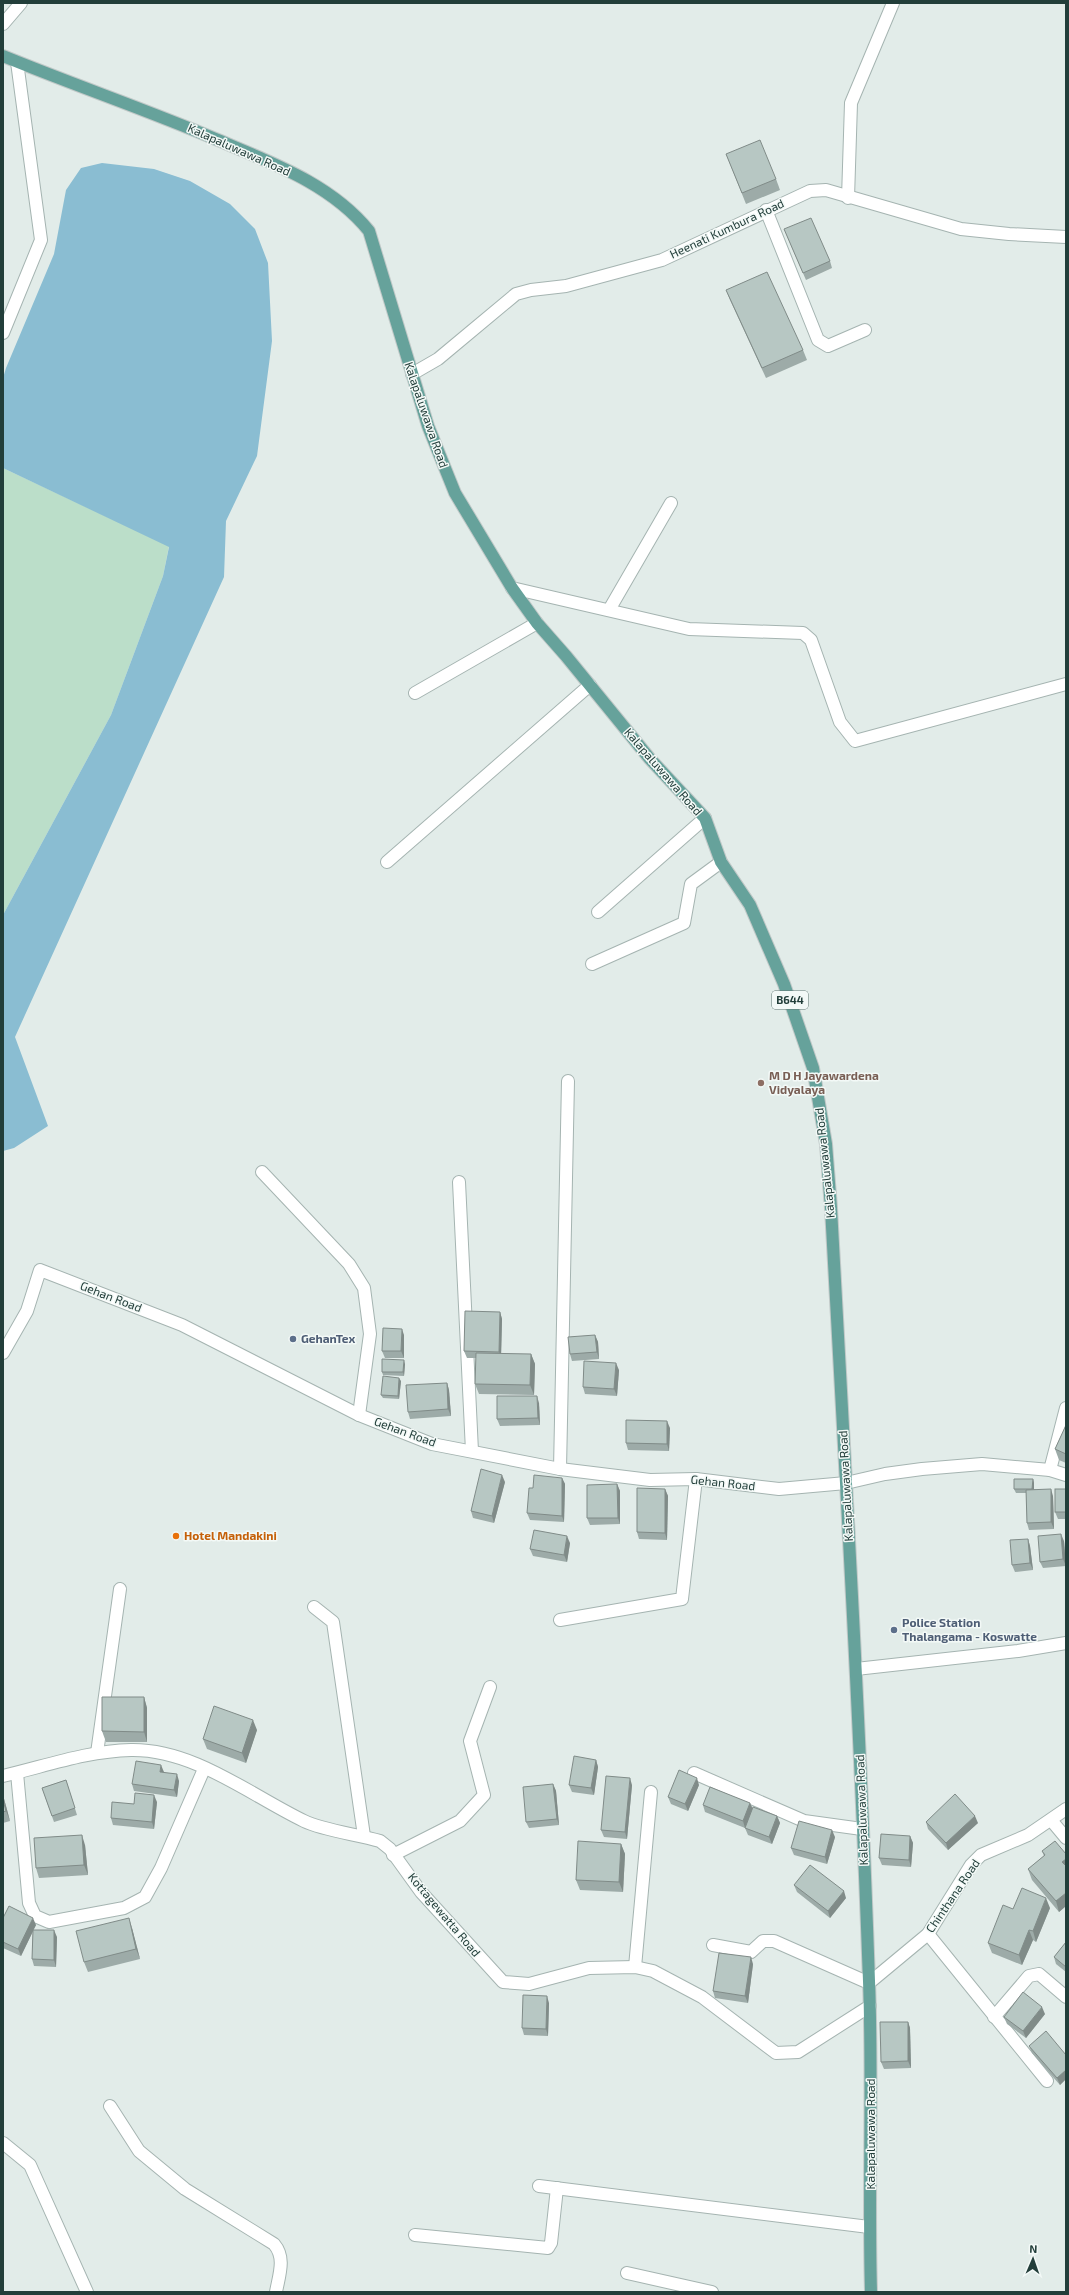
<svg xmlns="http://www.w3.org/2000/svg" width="1069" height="2295" font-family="'Exo 2',sans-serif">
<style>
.green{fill:#bbdec9}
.water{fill:#8abdd2}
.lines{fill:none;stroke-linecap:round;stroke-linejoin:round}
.minor-casing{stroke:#a5b4b1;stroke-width:14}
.tertiary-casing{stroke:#a5b4b1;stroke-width:14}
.primary-casing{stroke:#c1c9c8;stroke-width:14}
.minor{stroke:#fff;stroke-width:12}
.tertiary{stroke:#fff;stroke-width:12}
.primary{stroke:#66a29b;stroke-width:12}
.wall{fill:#9daba8}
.shaded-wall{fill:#808b88}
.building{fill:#b7c7c3;stroke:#808b88}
.education-dot{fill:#8d6e63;stroke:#f3f9f7;stroke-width:1.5}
.service-dot{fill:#5c6f8a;stroke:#f3f9f7;stroke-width:1.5}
.food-dot{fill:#e8710a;stroke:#f3f9f7;stroke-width:1.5}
.labels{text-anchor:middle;stroke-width:3;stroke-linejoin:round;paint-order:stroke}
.shield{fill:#f3f9f7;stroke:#617673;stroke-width:1}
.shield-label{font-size:11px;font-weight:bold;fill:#223e3a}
.street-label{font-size:12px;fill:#223e3a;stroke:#f3f9f7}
.education-label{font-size:12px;font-weight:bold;fill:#785e54;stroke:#f3f9f7;text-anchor:start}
.service-label{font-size:12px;font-weight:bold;fill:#4e5e75;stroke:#f3f9f7;text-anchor:start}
.food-label{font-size:12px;font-weight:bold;fill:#c56008;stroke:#f3f9f7;text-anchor:start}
</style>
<rect width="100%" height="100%" fill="#e2ece9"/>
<path class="green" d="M 3,468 L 169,546 L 163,576 L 111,715 L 3,915 Z"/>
<path class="water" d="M 102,163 L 154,169 L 190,181 L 230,204 L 255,229 L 268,263 L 272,341 L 257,456 L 226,521 L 224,577 L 15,1037 L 48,1126 L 14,1148 L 3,1151 L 3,915 L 111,715 L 163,576 L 169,547 L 3,468 L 3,378 L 6,368 L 54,254 L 66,190 L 81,168 Z"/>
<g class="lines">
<defs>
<g id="minor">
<path d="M 3,24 L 21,3"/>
<path d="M 848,198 L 851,103 L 893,3"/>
<path d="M 766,210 L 818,340 L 828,346 L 865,330"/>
<path d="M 3,333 L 41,240 L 17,62"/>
<path d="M 512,588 L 689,629 L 803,633 L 811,640 L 840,722 L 855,741 L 1066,684"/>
<path d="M 609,610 L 671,503"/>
<path d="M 415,693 L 537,623"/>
<path d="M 387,862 L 590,685"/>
<path d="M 598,912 L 705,818"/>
<path d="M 592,964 L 684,923 L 691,884 L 721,862"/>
<path d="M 262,1172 L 349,1264 L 364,1288 L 370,1334 L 359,1415"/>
<path d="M 459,1182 L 472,1451"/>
<path d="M 3,1353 L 27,1311 L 40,1270 L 182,1325 L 359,1415 L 432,1444 L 560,1469 L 650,1480 L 696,1479 L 779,1489 L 846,1483 L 885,1474 L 922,1469 L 982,1464 L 1050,1470 L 1066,1475"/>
<path d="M 560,1469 L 568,1081"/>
<path d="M 1050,1470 L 1066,1408"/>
<path d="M 314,1607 L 333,1622 L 364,1836"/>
<path d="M 560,1620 L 682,1599 L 696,1479"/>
<path d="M 856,1669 L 1018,1651 L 1066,1643"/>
<path d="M 97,1753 L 120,1589"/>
<path d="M 17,1773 L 29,1903 L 35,1916 L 49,1922 L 124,1908 L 145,1897 L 161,1868 L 204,1769"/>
<path d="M 694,1773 L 804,1821 L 862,1829"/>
<path d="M 3,1776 C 46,1766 87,1751 131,1750 C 194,1749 250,1795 304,1821 C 325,1831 357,1834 380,1841 L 390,1849 L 421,1892 L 503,1982 L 529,1984 L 589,1968 L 635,1967 L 653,1971 L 702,1997 L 776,2053 L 798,2052 L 870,2006"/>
<path d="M 1051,1820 L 1066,1838"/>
<path d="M 393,1855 L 460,1821 L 484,1795 L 470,1741 L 490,1687"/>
<path d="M 928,1934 L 1047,2081"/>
<path d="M 713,1945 L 751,1952 L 763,1941 L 774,1941 L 869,1983 L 928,1934 L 971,1865 L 981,1855 L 1028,1835 L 1066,1809"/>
<path d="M 635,1967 L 651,1792"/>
<path d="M 994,2017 L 1029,1976 L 1039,1974 L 1066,1997"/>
<path d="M 110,2106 L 139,2151 L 185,2189 L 274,2244 C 286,2258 279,2275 276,2292"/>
<path d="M 3,2143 L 30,2165 L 87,2292"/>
<path d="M 539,2186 L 869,2227"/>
<path d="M 415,2235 L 548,2248 L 551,2243 L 557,2188"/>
<path d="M 627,2273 L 712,2292"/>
</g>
<path id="tertiary" d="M 412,374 L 438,359 L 516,294 L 531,290 L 566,286 L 662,260 L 810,191 L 826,190 L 961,229 L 1009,234 L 1066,237"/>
<path id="primary" d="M 3,56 C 74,85 147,110 218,140 C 272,163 331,184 369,231 L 428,426 L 455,493 L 512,588 L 537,623 L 566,656 L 650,759 L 705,818 L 721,862 L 750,905 L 784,984 L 813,1068 L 826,1144 L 831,1208 C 845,1465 860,1723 869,1981 C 873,2085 868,2189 871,2292"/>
</defs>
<use href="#minor" class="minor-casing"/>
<use href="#tertiary" class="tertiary-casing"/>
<use href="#primary" class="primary-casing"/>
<use href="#minor" class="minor"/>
<use href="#tertiary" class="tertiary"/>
<use href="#primary" class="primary"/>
</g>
<g class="wall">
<path d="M 726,154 L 776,179 L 780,190 L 746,204 Z"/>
<path d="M 784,229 L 830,261 L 832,268 L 806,280 Z"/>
<path d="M 726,290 L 803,350 L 807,360 L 766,378 L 730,300 Z"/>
<path d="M 500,1312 L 502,1319 L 501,1354 L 531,1354 L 535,1364 L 534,1395 L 479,1394 L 475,1384 L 476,1358 L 467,1358 L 464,1351 Z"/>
<path d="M 404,1335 L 404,1358 L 385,1358 L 382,1351 Z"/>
<path d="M 595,1335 L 598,1342 L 599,1359 L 572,1361 L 570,1354 Z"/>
<path d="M 405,1364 L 404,1376 L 383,1375 L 382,1372 Z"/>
<path d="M 619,1370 L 617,1396 L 585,1394 L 583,1387 Z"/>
<path d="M 401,1381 L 399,1399 L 383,1398 L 381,1395 Z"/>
<path d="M 447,1383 L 449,1390 L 451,1416 L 410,1419 L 408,1412 Z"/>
<path d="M 539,1403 L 540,1425 L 500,1426 L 497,1419 Z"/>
<path d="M 1066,1425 L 1066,1463 L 1059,1460 L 1055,1449 Z"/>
<path d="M 670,1428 L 669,1451 L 628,1450 L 626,1443 Z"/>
<path d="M 562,1478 L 565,1484 L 564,1522 L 530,1520 L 527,1513 L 533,1488 Z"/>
<path d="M 1033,1479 L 1034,1483 L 1034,1489 L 1053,1496 L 1054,1529 L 1029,1530 L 1027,1523 L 1026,1493 L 1016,1493 L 1014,1489 Z"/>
<path d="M 505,1482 L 494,1523 L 473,1518 L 471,1511 Z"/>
<path d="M 617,1484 L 620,1491 L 620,1524 L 590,1525 L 587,1518 Z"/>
<path d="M 665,1489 L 668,1496 L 667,1540 L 639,1539 L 637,1532 Z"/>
<path d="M 1066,1489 L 1066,1519 L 1058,1519 L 1055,1512 Z"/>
<path d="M 1028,1539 L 1030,1546 L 1033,1570 L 1015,1572 L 1012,1565 Z"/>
<path d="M 1064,1541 L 1066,1566 L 1043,1568 L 1040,1562 Z"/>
<path d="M 570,1543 L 567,1562 L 533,1556 L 530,1549 Z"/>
<path d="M 144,1697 L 147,1708 L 147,1742 L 106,1742 L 102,1731 Z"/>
<path d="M 257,1730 L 246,1763 L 207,1749 L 203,1739 Z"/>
<path d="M 596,1760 L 598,1767 L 594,1795 L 572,1792 L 569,1785 Z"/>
<path d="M 164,1772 L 179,1781 L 177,1797 L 134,1791 L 132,1784 Z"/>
<path d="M 66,1780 L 77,1815 L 54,1822 L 42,1788 Z"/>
<path d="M 553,1784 L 556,1791 L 559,1825 L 529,1828 L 526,1822 Z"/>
<path d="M 632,1785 L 627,1839 L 604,1837 L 601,1830 Z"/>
<path d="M 699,1785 L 688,1811 L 671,1804 L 668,1797 Z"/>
<path d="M 3,1795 L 10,1821 L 3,1823 Z"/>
<path d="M 157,1802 L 154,1829 L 113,1825 L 111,1818 L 134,1804 Z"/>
<path d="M 750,1803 L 753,1809 L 777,1816 L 780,1823 L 772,1844 L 748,1835 L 745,1828 L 705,1812 L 703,1805 Z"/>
<path d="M 926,1822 L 978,1823 L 948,1850 L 928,1829 Z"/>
<path d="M 910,1836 L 913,1843 L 911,1867 L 882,1865 L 879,1858 Z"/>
<path d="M 835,1837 L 827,1864 L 794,1855 L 791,1848 Z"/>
<path d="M 621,1844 L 625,1854 L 623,1892 L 580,1890 L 576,1880 Z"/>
<path d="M 85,1845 L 88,1875 L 39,1878 L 36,1868 Z"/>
<path d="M 1042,1851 L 1066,1854 L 1066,1906 L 1059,1912 L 1032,1880 L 1028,1869 L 1044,1856 Z"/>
<path d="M 794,1885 L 846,1898 L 830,1918 L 797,1892 Z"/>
<path d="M 1050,1908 L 1036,1942 L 1033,1940 L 1022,1965 L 992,1953 L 988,1943 L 1013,1909 Z"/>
<path d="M 3,1918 L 36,1925 L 33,1930 L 57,1937 L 56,1967 L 34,1966 L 32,1959 L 33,1931 L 21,1956 L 3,1948 Z"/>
<path d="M 132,1928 L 140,1959 L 88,1972 L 84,1962 Z"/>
<path d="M 1066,1942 L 1066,1972 L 1056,1964 L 1054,1957 Z"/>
<path d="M 753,1964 L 748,2003 L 715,1998 L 713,1991 Z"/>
<path d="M 549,2003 L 548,2036 L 524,2035 L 522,2028 Z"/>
<path d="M 1045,2014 L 1026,2038 L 1007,2024 L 1004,2017 Z"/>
<path d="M 908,2022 L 910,2028 L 911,2068 L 884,2069 L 881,2062 Z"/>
<path d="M 1029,2046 L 1066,2055 L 1066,2079 L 1060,2085 L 1032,2053 Z"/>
</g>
<g class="shaded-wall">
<path d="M 500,1312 L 502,1319 L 501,1359 L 499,1352 Z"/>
<path d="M 402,1329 L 404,1335 L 404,1358 L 401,1351 Z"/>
<path d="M 595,1335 L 598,1342 L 599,1359 L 597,1352 Z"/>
<path d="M 531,1354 L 535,1364 L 534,1395 L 530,1385 Z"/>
<path d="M 404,1360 L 405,1364 L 404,1376 L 403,1372 Z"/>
<path d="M 616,1363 L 619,1370 L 617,1396 L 614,1389 Z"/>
<path d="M 399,1378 L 401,1381 L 399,1399 L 398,1396 Z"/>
<path d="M 447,1383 L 449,1390 L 451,1416 L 448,1409 Z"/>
<path d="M 537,1396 L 539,1403 L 540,1425 L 538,1418 Z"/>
<path d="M 667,1421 L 670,1428 L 669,1451 L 667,1444 Z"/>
<path d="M 502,1475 L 505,1482 L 494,1523 L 492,1516 Z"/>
<path d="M 562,1478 L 565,1484 L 564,1522 L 562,1516 Z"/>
<path d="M 1033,1479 L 1034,1483 L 1034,1493 L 1032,1489 Z"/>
<path d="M 617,1484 L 620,1491 L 620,1524 L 618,1518 Z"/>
<path d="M 665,1489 L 668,1496 L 667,1540 L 665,1533 Z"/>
<path d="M 1051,1489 L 1053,1496 L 1054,1529 L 1051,1522 Z"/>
<path d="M 1061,1534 L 1064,1541 L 1066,1566 L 1063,1559 Z"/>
<path d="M 567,1536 L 570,1543 L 567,1562 L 564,1555 Z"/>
<path d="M 1028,1539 L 1030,1546 L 1033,1570 L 1030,1563 Z"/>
<path d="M 144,1697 L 147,1708 L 147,1742 L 144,1732 Z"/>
<path d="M 253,1720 L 257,1730 L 246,1763 L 242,1753 Z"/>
<path d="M 596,1760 L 598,1767 L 594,1795 L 591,1788 Z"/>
<path d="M 161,1765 L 164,1772 L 160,1772 Z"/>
<path d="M 177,1774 L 179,1781 L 177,1797 L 174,1790 Z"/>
<path d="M 630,1778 L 632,1785 L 627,1839 L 625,1832 Z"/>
<path d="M 697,1778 L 699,1785 L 688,1811 L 685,1804 Z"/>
<path d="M 553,1784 L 556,1791 L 559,1825 L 557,1819 Z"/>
<path d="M 3,1795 L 10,1821 L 6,1811 L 3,1800 Z"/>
<path d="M 154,1795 L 157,1802 L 154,1829 L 152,1822 Z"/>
<path d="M 750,1803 L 753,1810 L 745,1828 L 743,1821 Z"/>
<path d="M 777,1816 L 780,1823 L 772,1844 L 769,1837 Z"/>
<path d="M 975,1816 L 978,1823 L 948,1850 L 946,1843 Z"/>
<path d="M 832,1830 L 835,1837 L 827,1864 L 825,1857 Z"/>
<path d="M 82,1835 L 85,1845 L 88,1875 L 84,1865 Z"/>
<path d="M 910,1836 L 913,1843 L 911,1867 L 909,1860 Z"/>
<path d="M 621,1844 L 625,1854 L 623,1892 L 619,1882 Z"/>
<path d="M 1066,1859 L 1066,1872 L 1062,1862 Z"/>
<path d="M 844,1891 L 846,1898 L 830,1918 L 828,1911 Z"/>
<path d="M 1066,1893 L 1066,1906 L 1059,1912 L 1056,1901 Z"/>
<path d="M 1046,1898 L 1050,1908 L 1036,1942 L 1033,1931 Z"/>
<path d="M 33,1918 L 36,1925 L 21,1956 L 18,1949 Z"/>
<path d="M 129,1918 L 132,1928 L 140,1959 L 136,1949 Z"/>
<path d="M 54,1930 L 57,1937 L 56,1967 L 54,1960 Z"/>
<path d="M 1029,1930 L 1033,1940 L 1022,1965 L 1019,1955 Z"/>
<path d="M 751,1957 L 753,1964 L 748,2003 L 745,1996 Z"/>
<path d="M 547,1996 L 549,2003 L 548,2036 L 546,2029 Z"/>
<path d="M 1042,2007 L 1045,2014 L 1026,2038 L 1023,2031 Z"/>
<path d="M 908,2022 L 910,2028 L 911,2068 L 908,2061 Z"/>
<path d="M 1066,2070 L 1066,2079 L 1060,2085 L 1057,2078 Z"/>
</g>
<g class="building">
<path d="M 760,140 L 776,179 L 742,193 L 726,154 Z"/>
<path d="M 811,218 L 830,261 L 803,273 L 784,229 Z"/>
<path d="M 767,272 L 803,350 L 762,368 L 726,290 Z"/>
<path d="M 465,1311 L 500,1312 L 499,1352 L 464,1351 Z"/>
<path d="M 383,1328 L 402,1329 L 401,1351 L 382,1351 Z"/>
<path d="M 595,1335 L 597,1352 L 570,1354 L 568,1337 Z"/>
<path d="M 476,1353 L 531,1354 L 530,1385 L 475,1384 Z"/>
<path d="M 382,1359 L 404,1360 L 403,1372 L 382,1372 Z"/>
<path d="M 584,1361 L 616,1363 L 614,1389 L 583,1387 Z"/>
<path d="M 383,1376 L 399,1378 L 398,1396 L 381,1395 Z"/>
<path d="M 447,1383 L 448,1409 L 408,1412 L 406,1385 Z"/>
<path d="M 497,1396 L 537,1396 L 538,1418 L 497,1419 Z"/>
<path d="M 626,1420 L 667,1421 L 667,1444 L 626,1443 Z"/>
<path d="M 1066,1425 L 1066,1454 L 1055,1449 Z"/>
<path d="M 481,1469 L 502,1475 L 492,1516 L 471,1511 Z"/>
<path d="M 534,1475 L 562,1478 L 562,1516 L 527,1513 L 529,1488 L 533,1488 Z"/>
<path d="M 1014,1479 L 1033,1479 L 1032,1489 L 1014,1489 Z"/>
<path d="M 617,1484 L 618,1518 L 587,1518 L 587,1485 Z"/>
<path d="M 637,1488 L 665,1489 L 665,1533 L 637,1532 Z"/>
<path d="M 1051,1489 L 1051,1522 L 1027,1523 L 1026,1490 Z"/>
<rect x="1055" y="1489" width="11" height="23"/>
<path d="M 534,1530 L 567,1536 L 564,1555 L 530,1549 Z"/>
<path d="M 1061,1534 L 1063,1559 L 1040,1562 L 1038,1536 Z"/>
<path d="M 1028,1539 L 1030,1563 L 1012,1565 L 1010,1540 Z"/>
<path d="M 102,1697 L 144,1697 L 144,1732 L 102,1731 Z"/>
<path d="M 214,1706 L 253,1720 L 242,1753 L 203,1739 Z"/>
<path d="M 574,1756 L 596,1760 L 591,1788 L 569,1785 Z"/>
<path d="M 136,1761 L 161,1765 L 160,1772 L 177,1774 L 174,1790 L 132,1784 Z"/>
<path d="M 679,1770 L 697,1778 L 685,1804 L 668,1797 Z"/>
<path d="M 606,1776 L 630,1778 L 625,1832 L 601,1830 Z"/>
<path d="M 66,1780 L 75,1808 L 52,1816 L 42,1788 Z"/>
<path d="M 553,1784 L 557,1819 L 526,1822 L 523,1787 Z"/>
<path d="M 710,1787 L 750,1803 L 743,1821 L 703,1805 Z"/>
<path d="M 135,1793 L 154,1795 L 152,1822 L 111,1818 L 112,1802 L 134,1804 Z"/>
<path d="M 955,1794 L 975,1816 L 946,1843 L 926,1822 Z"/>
<path d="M 3,1800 L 6,1811 L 3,1812 Z"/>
<path d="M 753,1807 L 777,1816 L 769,1837 L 745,1828 Z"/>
<path d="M 799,1821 L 832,1830 L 825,1857 L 791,1848 Z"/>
<path d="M 881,1834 L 910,1836 L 909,1860 L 879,1858 Z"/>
<path d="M 82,1835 L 84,1865 L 36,1868 L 34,1838 Z"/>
<path d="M 578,1841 L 621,1844 L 619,1882 L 576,1880 Z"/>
<path d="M 1055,1841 L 1066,1854 L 1066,1859 L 1062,1862 L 1066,1866 L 1066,1893 L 1056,1901 L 1028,1869 L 1045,1855 L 1042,1851 Z"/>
<path d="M 810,1865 L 844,1891 L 828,1911 L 794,1885 Z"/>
<path d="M 1022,1888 L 1046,1898 L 1033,1931 L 1029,1930 L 1019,1955 L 988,1943 L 1003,1905 L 1013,1909 Z"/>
<path d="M 9,1906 L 33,1918 L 18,1949 L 3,1942 L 3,1918 Z"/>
<path d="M 129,1918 L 136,1949 L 84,1962 L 76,1931 Z"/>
<path d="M 33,1930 L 54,1930 L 54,1960 L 32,1959 Z"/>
<path d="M 1066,1942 L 1066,1967 L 1054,1957 Z"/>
<path d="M 719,1953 L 751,1957 L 745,1996 L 713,1991 Z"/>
<path d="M 1023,1992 L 1042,2007 L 1023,2031 L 1004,2017 Z"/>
<path d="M 523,1995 L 547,1996 L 546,2029 L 522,2028 Z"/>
<path d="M 880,2022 L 908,2022 L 908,2061 L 881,2062 Z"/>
<path d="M 1046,2031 L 1066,2055 L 1066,2070 L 1057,2078 L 1029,2046 Z"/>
</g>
<circle class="education-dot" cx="761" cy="1083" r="4"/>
<g class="service-dot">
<circle cx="293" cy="1339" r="4"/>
<circle cx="894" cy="1630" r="4"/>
</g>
<circle class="food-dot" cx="176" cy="1536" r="4"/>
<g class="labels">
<rect class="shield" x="772" y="991" width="36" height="18" rx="3"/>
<g class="shield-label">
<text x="790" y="1004">B644</text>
</g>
<g class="street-label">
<text transform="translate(239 150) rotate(24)" y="4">Kalapaluwawa Road</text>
<text transform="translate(727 229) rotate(-25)" y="4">Heenati Kumbura Road</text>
<text transform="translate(426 415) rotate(71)" y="4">Kalapaluwawa Road</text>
<text transform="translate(663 772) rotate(49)" y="4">Kalapaluwawa Road</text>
<text transform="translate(825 1163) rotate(-96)" y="4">Kalapaluwawa Road</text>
<text transform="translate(111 1297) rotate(21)" y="4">Gehan Road</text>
<text transform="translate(405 1432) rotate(20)" y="4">Gehan Road</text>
<text transform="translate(723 1483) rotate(6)" y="4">Gehan Road</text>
<text transform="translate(846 1486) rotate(-93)" y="4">Kalapaluwawa Road</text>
<text transform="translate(862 1810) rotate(-92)" y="4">Kalapaluwawa Road</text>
<text transform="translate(953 1896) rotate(-56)" y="4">Chinthana Road</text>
<text transform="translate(444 1915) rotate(50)" y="4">Kottagewatta Road</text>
<text transform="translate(871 2134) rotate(-90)" y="4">Kalapaluwawa Road</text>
</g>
<g class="education-label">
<text x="769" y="1080">M D H Jayawardena<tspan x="769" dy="14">Vidyalaya</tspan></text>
</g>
<g class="service-label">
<text x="301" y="1343">GehanTex</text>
<text x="902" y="1627">Police Station<tspan x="902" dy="14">Thalangama - Koswatte</tspan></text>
</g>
<g class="food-label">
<text x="184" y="1540">Hotel Mandakini</text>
</g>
</g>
<rect width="1069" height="2295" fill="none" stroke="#223e3a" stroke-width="8"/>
<g transform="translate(1033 2259) rotate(2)" stroke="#f3f9f7" stroke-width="3" paint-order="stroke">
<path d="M0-3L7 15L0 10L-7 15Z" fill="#223e3a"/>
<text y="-6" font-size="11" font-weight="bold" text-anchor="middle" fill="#223e3a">N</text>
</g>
</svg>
